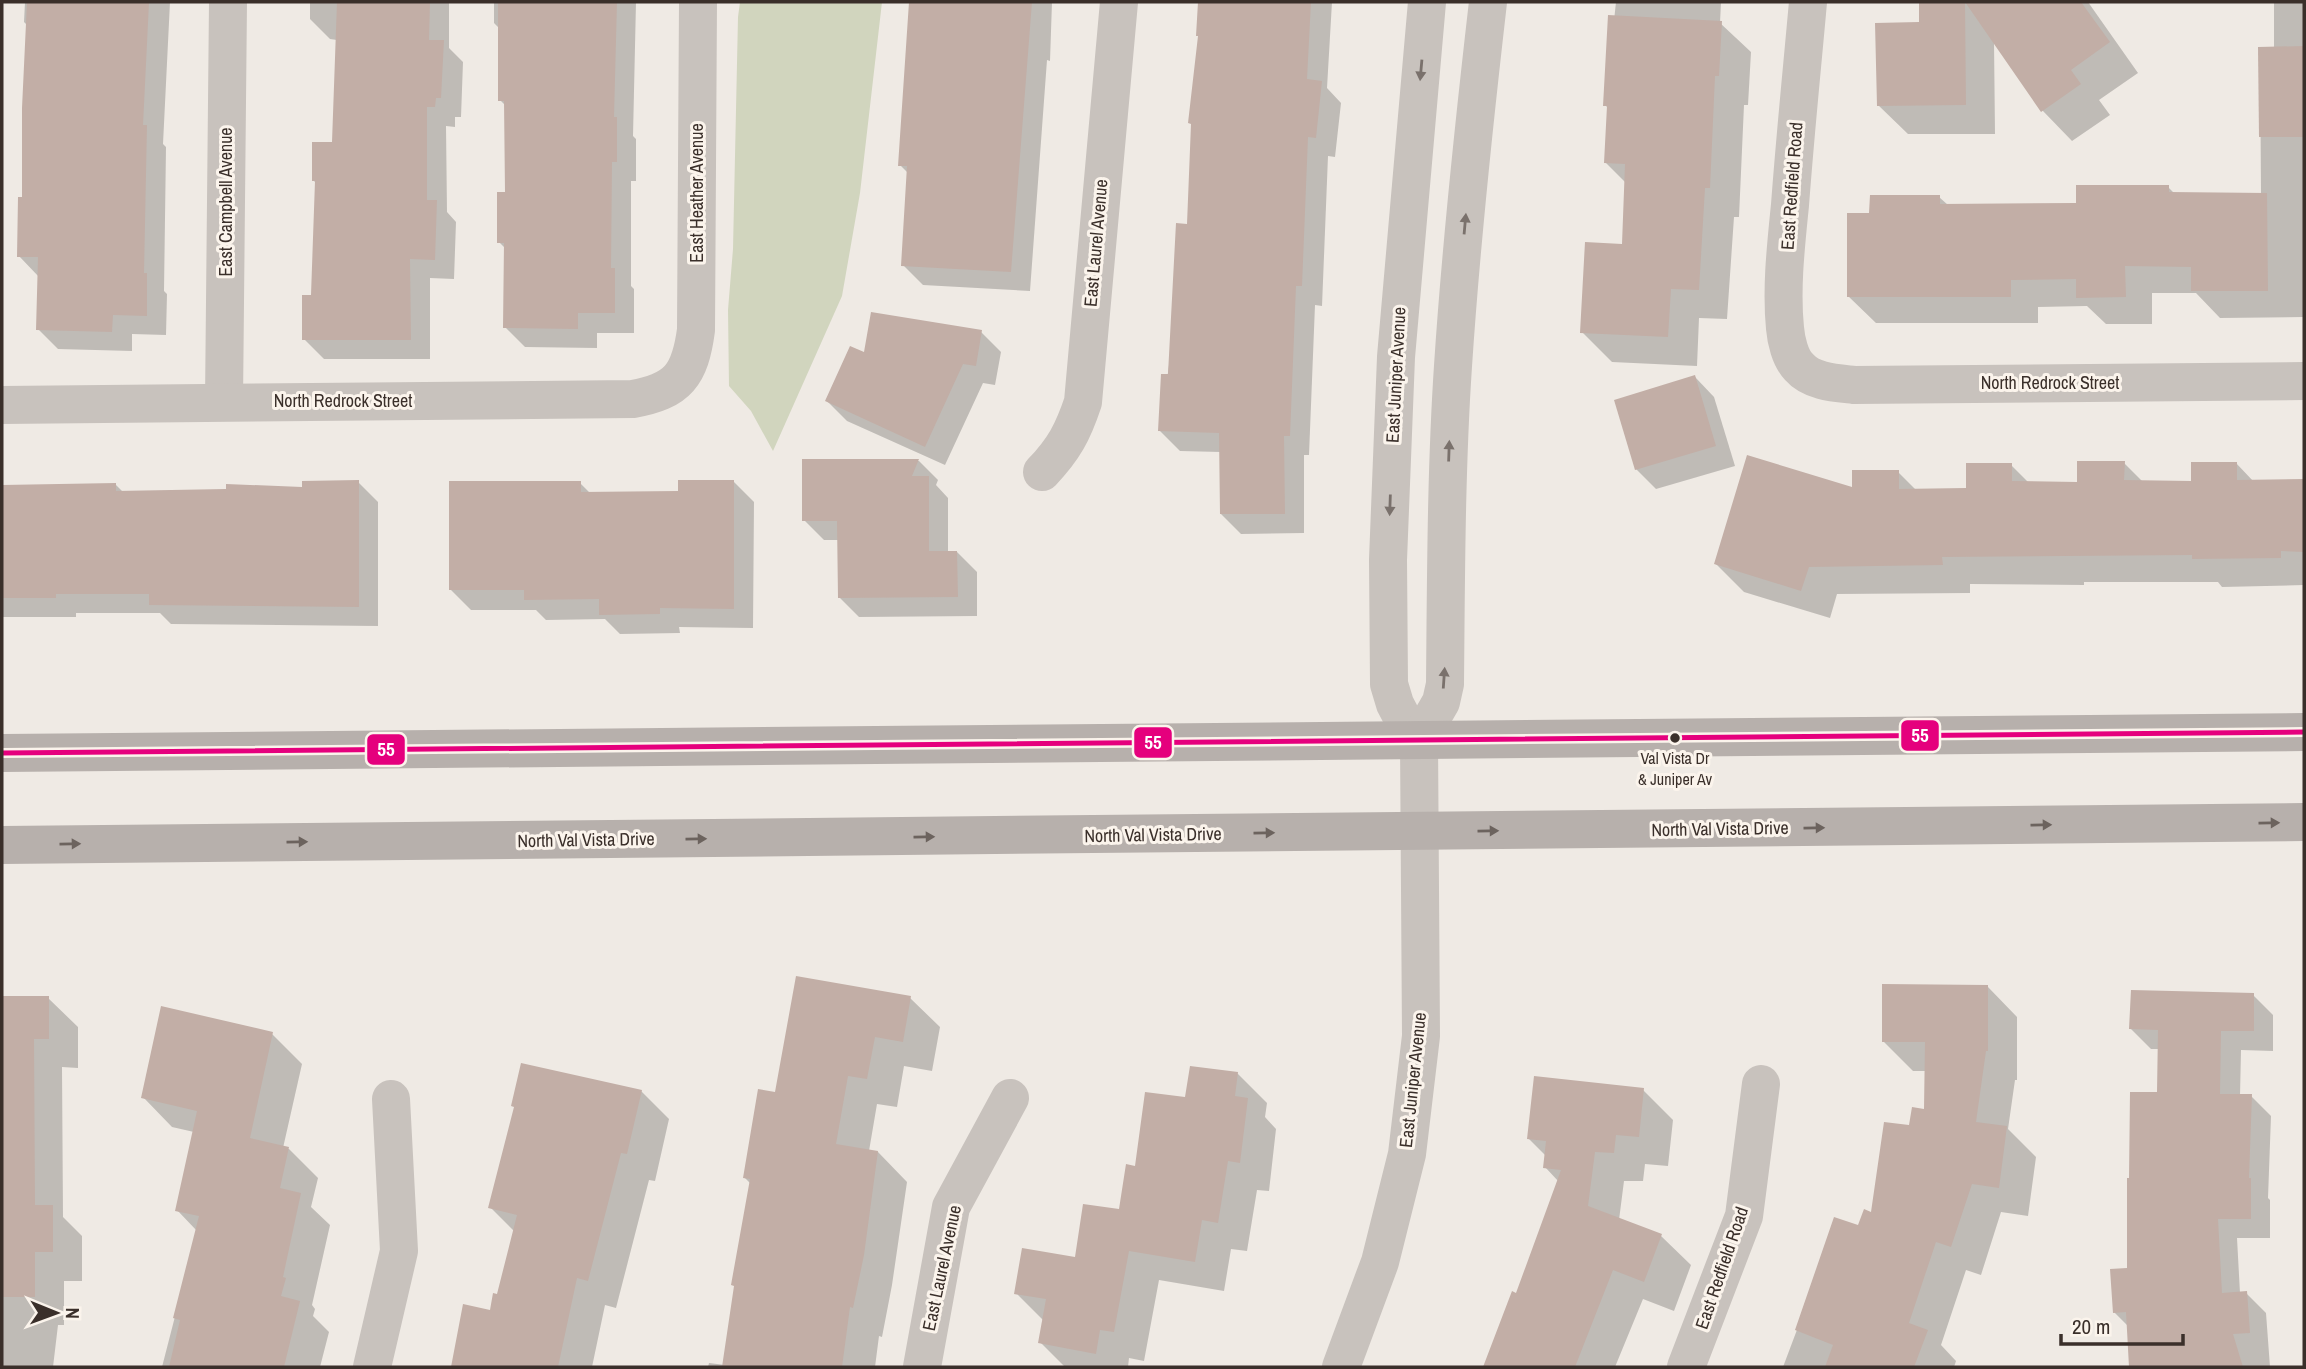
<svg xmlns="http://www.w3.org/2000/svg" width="2306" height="1369" font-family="'Archivo Narrow',sans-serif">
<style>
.green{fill:#d1d5be}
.shadow{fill:#0003}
.building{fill:#c2aea6}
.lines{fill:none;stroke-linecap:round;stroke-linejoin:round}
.minor{stroke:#c8c2bd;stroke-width:38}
.major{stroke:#b7b0ac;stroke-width:38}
.bus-1-casing{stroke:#fbf4ec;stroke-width:10}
.bus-1{stroke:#e5007d;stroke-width:5}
.oneway{fill:#7a716c}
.oneway2{fill:#6c635e}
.bus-dot{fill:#3a2f2a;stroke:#fbf4ec;stroke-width:2.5}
.labels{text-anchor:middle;stroke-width:6;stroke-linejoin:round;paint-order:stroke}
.bus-label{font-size:16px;fill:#3a2f2a;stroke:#fbf4ec}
.street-label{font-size:18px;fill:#3a2f2a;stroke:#fbf4ec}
.line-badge{stroke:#fbf4ec;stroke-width:2.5}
.badge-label{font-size:19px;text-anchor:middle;font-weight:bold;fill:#fff}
</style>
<rect width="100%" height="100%" fill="#efeae4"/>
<path class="green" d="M 740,2 L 882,2 L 860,193 L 842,296 L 773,451 L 751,411 L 729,386 L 728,310 L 733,249 L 738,17 Z"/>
<g class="shadow">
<path d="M 25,2 L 170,2 L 163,144 L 166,147 L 164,291 L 167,294 L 166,335 L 132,334 L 132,351 L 58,349 L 38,329 L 39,277 L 19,256 L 24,199 L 28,26 L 24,22 Z"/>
<path d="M 310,2 L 449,2 L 449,48 L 463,62 L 461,117 L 455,117 L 455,127 L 446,126 L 447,212 L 456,222 L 454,279 L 430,278 L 430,359 L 324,359 L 304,339 L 313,297 L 317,184 L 314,181 L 334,144 L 337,40 L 330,39 L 310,19 Z"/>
<path d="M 494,2 L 636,2 L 633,136 L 636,139 L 636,181 L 631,181 L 631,286 L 634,289 L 634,333 L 597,333 L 597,348 L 525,347 L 505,327 L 506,249 L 499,242 L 506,194 L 506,106 L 500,100 L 500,29 L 494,23 Z"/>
<path d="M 910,2 L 1052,2 L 1050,61 L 1047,60 L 1030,291 L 923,285 L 903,265 L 908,173 L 900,165 Z"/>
<path d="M 1199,2 L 1352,2 L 1332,2 L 1327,88 L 1341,103 L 1335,157 L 1328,156 L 1322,306 L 1315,305 L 1309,455 L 1304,455 L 1304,533 L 1241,534 L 1221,514 L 1221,452 L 1180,451 L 1160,431 L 1188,226 L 1200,37 L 1198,35 Z"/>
<path d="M 1616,2 L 1721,2 L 1720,23 L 1751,52 L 1748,105 L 1744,105 L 1739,217 L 1734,217 L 1727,319 L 1699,318 L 1697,366 L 1612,362 L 1582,332 L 1623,246 L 1626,183 L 1606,163 L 1609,109 L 1605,105 Z"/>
<path d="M 1921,2 L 2088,2 L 2138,73 L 2099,100 L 2110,115 L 2072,141 L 2043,111 L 1994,41 L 1995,134 L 1908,134 L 1878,105 L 1921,24 Z"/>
<path d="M 2274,2 L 2304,2 L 2304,317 L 2220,318 L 2196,293 L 2152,293 L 2152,324 L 2106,324 L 2087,306 L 2038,307 L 2038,323 L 1876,323 L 1848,296 L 1871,215 L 1939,197 L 1948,205 L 2078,204 L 2168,187 L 2175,194 L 2261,194 L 2260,49 L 2274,48 Z"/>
<path d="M 981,332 L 1001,352 L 995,385 L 983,383 L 945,465 L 847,421 L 827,401 L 866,355 Z"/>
<path d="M 1695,377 L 1714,397 L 1735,466 L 1656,489 L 1636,469 Z"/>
<path d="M 804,461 L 919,461 L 938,480 L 936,485 L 948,498 L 948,552 L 957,552 L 977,572 L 977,616 L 859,617 L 839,597 L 839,540 L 824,540 L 804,520 Z"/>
<path d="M 2124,463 L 2143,482 L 2193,482 L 2236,463 L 2254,482 L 2304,481 L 2304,585 L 2222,587 L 2218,582 L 2084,582 L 2084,585 L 1970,584 L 1970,593 L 1837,594 L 1830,618 L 1744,592 L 1716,564 L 1854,490 L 1898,472 L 1917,491 L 1968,490 L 2011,465 L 2029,483 L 2079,483 Z"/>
<path d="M 358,482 L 378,502 L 378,626 L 171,624 L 160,613 L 76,613 L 76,617 L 3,617 L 2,626 L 2,487 L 116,485 L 124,493 L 303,488 Z"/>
<path d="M 734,482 L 754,502 L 753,628 L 679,627 L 680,633 L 620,634 L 605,619 L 546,620 L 536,610 L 471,610 L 451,590 L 580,483 L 591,494 L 680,493 Z"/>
<path d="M 1988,987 L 2017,1017 L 2017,1080 L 2015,1080 L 2008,1129 L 2036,1157 L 2028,1216 L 2001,1212 L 1981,1275 L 1966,1270 L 1941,1345 L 1956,1361 L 1954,1367 L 1783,1367 L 1821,1266 L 1872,1214 L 1911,1127 L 1926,1111 L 1927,1071 L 1913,1071 L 1883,1041 Z"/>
<path d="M 2253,995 L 2273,1015 L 2273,1051 L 2241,1050 L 2240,1096 L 2251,1096 L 2271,1116 L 2268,1198 L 2270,1200 L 2270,1238 L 2237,1238 L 2240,1293 L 2246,1293 L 2266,1313 L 2270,1367 L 2148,1367 L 2144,1355 L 2129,1327 L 2114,1312 L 2128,1270 L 2130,1180 L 2159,1094 L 2159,1049 L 2151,1049 L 2131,1029 Z"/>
<path d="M 2,998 L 48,998 L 78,1027 L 78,1068 L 62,1067 L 63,1217 L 82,1236 L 82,1281 L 64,1281 L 64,1325 L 58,1325 L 53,1367 L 2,1367 Z"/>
<path d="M 910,998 L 940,1027 L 932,1071 L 904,1066 L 897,1107 L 877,1104 L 869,1151 L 878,1152 L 907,1182 L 892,1285 L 882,1337 L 879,1336 L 875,1367 L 708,1367 L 709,1363 L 725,1365 L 751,1184 L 745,1178 L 776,1094 Z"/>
<path d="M 272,1034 L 302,1064 L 283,1148 L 289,1149 L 318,1178 L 311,1207 L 330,1225 L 312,1305 L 315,1309 L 313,1316 L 329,1332 L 320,1367 L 162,1367 L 197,1231 L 177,1210 L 194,1132 L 172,1127 L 143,1097 Z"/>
<path d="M 1237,1073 L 1267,1103 L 1265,1117 L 1276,1129 L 1269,1191 L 1257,1190 L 1247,1251 L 1231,1249 L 1224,1291 L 1159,1280 L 1144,1361 L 1129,1358 L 1128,1367 L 1065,1367 L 1040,1342 L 1044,1321 L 1016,1293 L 1076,1260 L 1120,1211 L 1136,1168 L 1186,1099 Z"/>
<path d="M 1643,1090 L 1673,1120 L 1668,1166 L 1645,1164 L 1643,1181 L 1624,1181 L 1619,1220 L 1661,1236 L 1691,1265 L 1674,1311 L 1643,1299 L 1615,1367 L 1485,1367 L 1513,1294 L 1517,1295 L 1559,1182 L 1545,1167 L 1546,1156 L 1528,1138 Z"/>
<path d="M 641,1091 L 669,1119 L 655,1181 L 649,1180 L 616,1308 L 605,1305 L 592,1367 L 452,1367 L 464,1306 L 491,1312 L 498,1296 L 515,1232 L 490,1207 Z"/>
</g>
<g class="building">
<path d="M 27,2 L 149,2 L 143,125 L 147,125 L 144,273 L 147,273 L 147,316 L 113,315 L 112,332 L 36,330 L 38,257 L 17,257 L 18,197 L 22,197 L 22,108 Z"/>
<path d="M 337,2 L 430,2 L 429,40 L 444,40 L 441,98 L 436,98 L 435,107 L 427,107 L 427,200 L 437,200 L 435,260 L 410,259 L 411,340 L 302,340 L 302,295 L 311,295 L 315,181 L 312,181 L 312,142 L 332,142 Z"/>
<path d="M 498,2 L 617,2 L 614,117 L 617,117 L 617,162 L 612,162 L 611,268 L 615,268 L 615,313 L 578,313 L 578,329 L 503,328 L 504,243 L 497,243 L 497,192 L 505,192 L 504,101 L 498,101 Z"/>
<path d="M 909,2 L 1032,2 L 1011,272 L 901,266 L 907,166 L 898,166 Z"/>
<path d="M 1198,2 L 1311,2 L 1307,79 L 1322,81 L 1316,138 L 1308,137 L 1302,286 L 1296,286 L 1290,436 L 1284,436 L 1285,514 L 1220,514 L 1219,433 L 1158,431 L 1161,374 L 1168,374 L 1176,223 L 1187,224 L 1191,124 L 1188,123 L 1198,36 L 1196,36 Z"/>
<path d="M 1919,2 L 1965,2 L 1966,105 L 1877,106 L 1875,23 L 1919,22 Z"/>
<path d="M 1965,2 L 2081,2 L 2110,42 L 2071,70 L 2081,84 L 2041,112 Z"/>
<path d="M 1608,15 L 1722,21 L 1719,76 L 1715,76 L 1710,188 L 1705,188 L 1699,290 L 1671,289 L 1668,337 L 1580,333 L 1585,242 L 1622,244 L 1625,164 L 1604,163 L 1607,106 L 1603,106 Z"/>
<path d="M 2304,46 L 2304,137 L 2259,137 L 2258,47 Z"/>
<path d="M 2076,185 L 2169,185 L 2169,192 L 2267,193 L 2268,291 L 2191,291 L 2191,267 L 2125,266 L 2126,297 L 2076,298 L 2076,279 L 2011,280 L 2011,297 L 1847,297 L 1847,213 L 1869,213 L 1870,195 L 1940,195 L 1940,204 L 2076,203 Z"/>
<path d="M 871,312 L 982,330 L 976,366 L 963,364 L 925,447 L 825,401 L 850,346 L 864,352 Z"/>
<path d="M 1695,375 L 1716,446 L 1635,470 L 1614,400 Z"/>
<path d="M 1747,455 L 1852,487 L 1852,470 L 1899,470 L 1899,489 L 1966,488 L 1966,463 L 2012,463 L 2012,481 L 2077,482 L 2077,461 L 2125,461 L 2124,480 L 2191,481 L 2191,462 L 2237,462 L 2237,480 L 2304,479 L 2304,552 L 2281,551 L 2281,558 L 2192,559 L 2192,555 L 1942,557 L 1943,565 L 1809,567 L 1801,591 L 1714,564 Z"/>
<path d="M 802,459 L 919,459 L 912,476 L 929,476 L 929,551 L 957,551 L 958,597 L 838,598 L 837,521 L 802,521 Z"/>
<path d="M 359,480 L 359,607 L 149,605 L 149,594 L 56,594 L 56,598 L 2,598 L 2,485 L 116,483 L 116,491 L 226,489 L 226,484 L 302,487 L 302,481 Z"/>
<path d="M 678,480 L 734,480 L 734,609 L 660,608 L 660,614 L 599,615 L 599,599 L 524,600 L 524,590 L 449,590 L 449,481 L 581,481 L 581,492 L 678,491 Z"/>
<path d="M 796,976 L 911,996 L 903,1042 L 875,1037 L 867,1079 L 848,1076 L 836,1144 L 878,1151 L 864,1255 L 853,1308 L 850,1307 L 842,1367 L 722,1367 L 734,1286 L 731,1285 L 750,1179 L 743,1178 L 758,1089 L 775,1092 Z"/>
<path d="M 1882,984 L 1988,985 L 1988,1051 L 1986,1051 L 1976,1122 L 2007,1126 L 1999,1188 L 1972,1184 L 1951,1247 L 1936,1242 L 1909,1323 L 1928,1330 L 1914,1367 L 1825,1367 L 1833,1345 L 1795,1330 L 1834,1217 L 1858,1225 L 1864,1209 L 1871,1212 L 1884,1122 L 1909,1125 L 1912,1107 L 1924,1109 L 1925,1042 L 1882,1042 Z"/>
<path d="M 2131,990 L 2254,993 L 2254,1031 L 2221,1031 L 2220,1094 L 2252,1094 L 2249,1178 L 2251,1178 L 2251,1219 L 2218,1219 L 2222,1293 L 2247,1291 L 2250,1333 L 2233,1334 L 2243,1367 L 2129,1367 L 2126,1312 L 2113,1313 L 2110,1269 L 2127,1268 L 2127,1178 L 2129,1178 L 2130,1092 L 2157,1092 L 2158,1030 L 2129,1029 Z"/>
<path d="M 2,996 L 49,996 L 49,1039 L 34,1039 L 35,1205 L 53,1205 L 53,1252 L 35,1252 L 35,1297 L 2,1297 Z"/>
<path d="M 161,1006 L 273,1032 L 250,1138 L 289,1147 L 280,1188 L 301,1193 L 283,1277 L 286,1278 L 281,1296 L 300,1301 L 284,1367 L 169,1367 L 180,1320 L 173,1318 L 199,1216 L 175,1211 L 197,1111 L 141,1098 Z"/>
<path d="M 521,1063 L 642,1090 L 627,1154 L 621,1153 L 588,1281 L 577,1278 L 558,1367 L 451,1367 L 463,1304 L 490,1310 L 493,1293 L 497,1294 L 517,1215 L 488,1208 L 514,1107 L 511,1106 Z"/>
<path d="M 1190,1066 L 1238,1072 L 1235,1096 L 1248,1098 L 1240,1163 L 1228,1161 L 1218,1223 L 1202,1220 L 1195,1262 L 1129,1251 L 1114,1332 L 1100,1330 L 1096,1354 L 1038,1343 L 1046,1299 L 1014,1294 L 1022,1248 L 1075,1257 L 1083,1204 L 1119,1209 L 1126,1164 L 1135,1166 L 1145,1092 L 1185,1097 Z"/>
<path d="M 1534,1076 L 1644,1088 L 1639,1137 L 1616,1135 L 1614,1153 L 1595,1152 L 1588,1206 L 1662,1234 L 1644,1282 L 1613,1270 L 1575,1367 L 1483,1367 L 1512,1291 L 1516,1293 L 1561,1170 L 1543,1168 L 1546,1141 L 1527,1139 Z"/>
</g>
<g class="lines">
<g class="minor">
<path d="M 1808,2 C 1802,69 1795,137 1790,205 C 1786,245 1781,288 1785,328 C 1786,340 1790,358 1799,367 C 1812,382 1836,383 1854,385 L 2304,381"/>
<path d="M 224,402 L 228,2"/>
<path d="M 2,405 L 633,399 C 678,391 690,375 696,330 L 698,2"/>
<path d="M 1042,472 C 1064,449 1073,432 1083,402 L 1119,2"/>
<path d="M 1419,740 L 1405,723 L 1395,704 L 1389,684 L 1388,560 L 1396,357 L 1427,2"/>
<path d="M 372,1367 L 399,1251 L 391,1099"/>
<path d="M 922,1367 L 951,1207 L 1010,1098"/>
<path d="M 1341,1367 L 1380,1262 L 1407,1154 L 1421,1036 L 1419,740 L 1441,702 L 1445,684 C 1446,578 1446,471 1453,366 C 1461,244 1474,123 1488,2"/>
<path d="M 1686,1367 L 1744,1216 L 1761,1084"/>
</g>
<g class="major">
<path d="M 2,753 L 2304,732"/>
<path d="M 2,845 L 2304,822"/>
</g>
<defs>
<path id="bus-1" d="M 2,753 L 2304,732"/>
</defs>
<use href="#bus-1" class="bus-1-casing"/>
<use href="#bus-1" class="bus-1"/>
</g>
<defs><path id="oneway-solid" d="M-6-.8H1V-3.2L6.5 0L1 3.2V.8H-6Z" transform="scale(1.75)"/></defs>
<g class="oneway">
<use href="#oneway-solid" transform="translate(1421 70) rotate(95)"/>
<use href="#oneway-solid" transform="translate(1465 224) rotate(-85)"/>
<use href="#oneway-solid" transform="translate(1449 451) rotate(-88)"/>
<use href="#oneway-solid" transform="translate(1390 505) rotate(92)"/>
<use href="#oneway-solid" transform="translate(1444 678) rotate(-86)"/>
</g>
<g class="oneway2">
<use href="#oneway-solid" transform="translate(2269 823) rotate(-1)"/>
<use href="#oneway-solid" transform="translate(2041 825) rotate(-1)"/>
<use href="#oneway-solid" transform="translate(1814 828) rotate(-1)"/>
<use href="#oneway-solid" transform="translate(1488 831) rotate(-1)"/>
<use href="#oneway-solid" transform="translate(1264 833) rotate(-1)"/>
<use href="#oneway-solid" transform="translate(924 837) rotate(-1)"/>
<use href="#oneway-solid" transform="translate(696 839) rotate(-1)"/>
<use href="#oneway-solid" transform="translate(297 842) rotate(-1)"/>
<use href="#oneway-solid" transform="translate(70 844) rotate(-1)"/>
</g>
<circle class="bus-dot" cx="1675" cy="738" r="6"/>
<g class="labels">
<g class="bus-label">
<text x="1675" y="764">Val Vista Dr<tspan x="1675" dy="21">&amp; Juniper Av</tspan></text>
</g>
<g class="street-label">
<text transform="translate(1792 186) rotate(-86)" y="6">East Redfield Road</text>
<text transform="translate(697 193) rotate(-90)" y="6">East Heather Avenue</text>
<text transform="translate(226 202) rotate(-90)" y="6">East Campbell Avenue</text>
<text transform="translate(1096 243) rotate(-85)" y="6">East Laurel Avenue</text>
<text transform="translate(1396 375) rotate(-87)" y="6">East Juniper Avenue</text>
<text x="2050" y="389">North Redrock Street</text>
<text x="343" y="407">North Redrock Street</text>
<text transform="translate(1720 829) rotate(-1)" y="6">North Val Vista Drive</text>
<text transform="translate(1153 835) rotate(-1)" y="6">North Val Vista Drive</text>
<text transform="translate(586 840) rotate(-1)" y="6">North Val Vista Drive</text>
<text transform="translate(1413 1080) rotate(-84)" y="6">East Juniper Avenue</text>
<text transform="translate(942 1268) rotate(-78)" y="6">East Laurel Avenue</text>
<text transform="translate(1722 1268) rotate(-71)" y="6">East Redfield Road</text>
</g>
</g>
<g class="line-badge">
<rect x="1900" y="719" width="40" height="33" rx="7" fill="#e5007d"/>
<rect x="1133" y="726" width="40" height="33" rx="7" fill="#e5007d"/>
<rect x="366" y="733" width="40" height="33" rx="7" fill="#e5007d"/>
</g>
<g class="badge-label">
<text x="1920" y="742">55</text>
<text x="1153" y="749">55</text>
<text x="386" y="756">55</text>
</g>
<rect width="2306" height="1369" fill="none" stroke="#3a2f2a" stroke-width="7"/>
<g transform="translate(56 1313) rotate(91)" stroke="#fbf4ec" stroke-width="5" paint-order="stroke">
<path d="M0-5L12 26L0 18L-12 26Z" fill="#3a2f2a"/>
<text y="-10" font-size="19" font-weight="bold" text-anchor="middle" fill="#3a2f2a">N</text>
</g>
<path d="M2061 1334v10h122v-10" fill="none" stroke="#3a2f2a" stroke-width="3.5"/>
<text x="2072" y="1334" font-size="21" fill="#3a2f2a" stroke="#fbf4ec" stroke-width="5" paint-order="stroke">20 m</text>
</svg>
